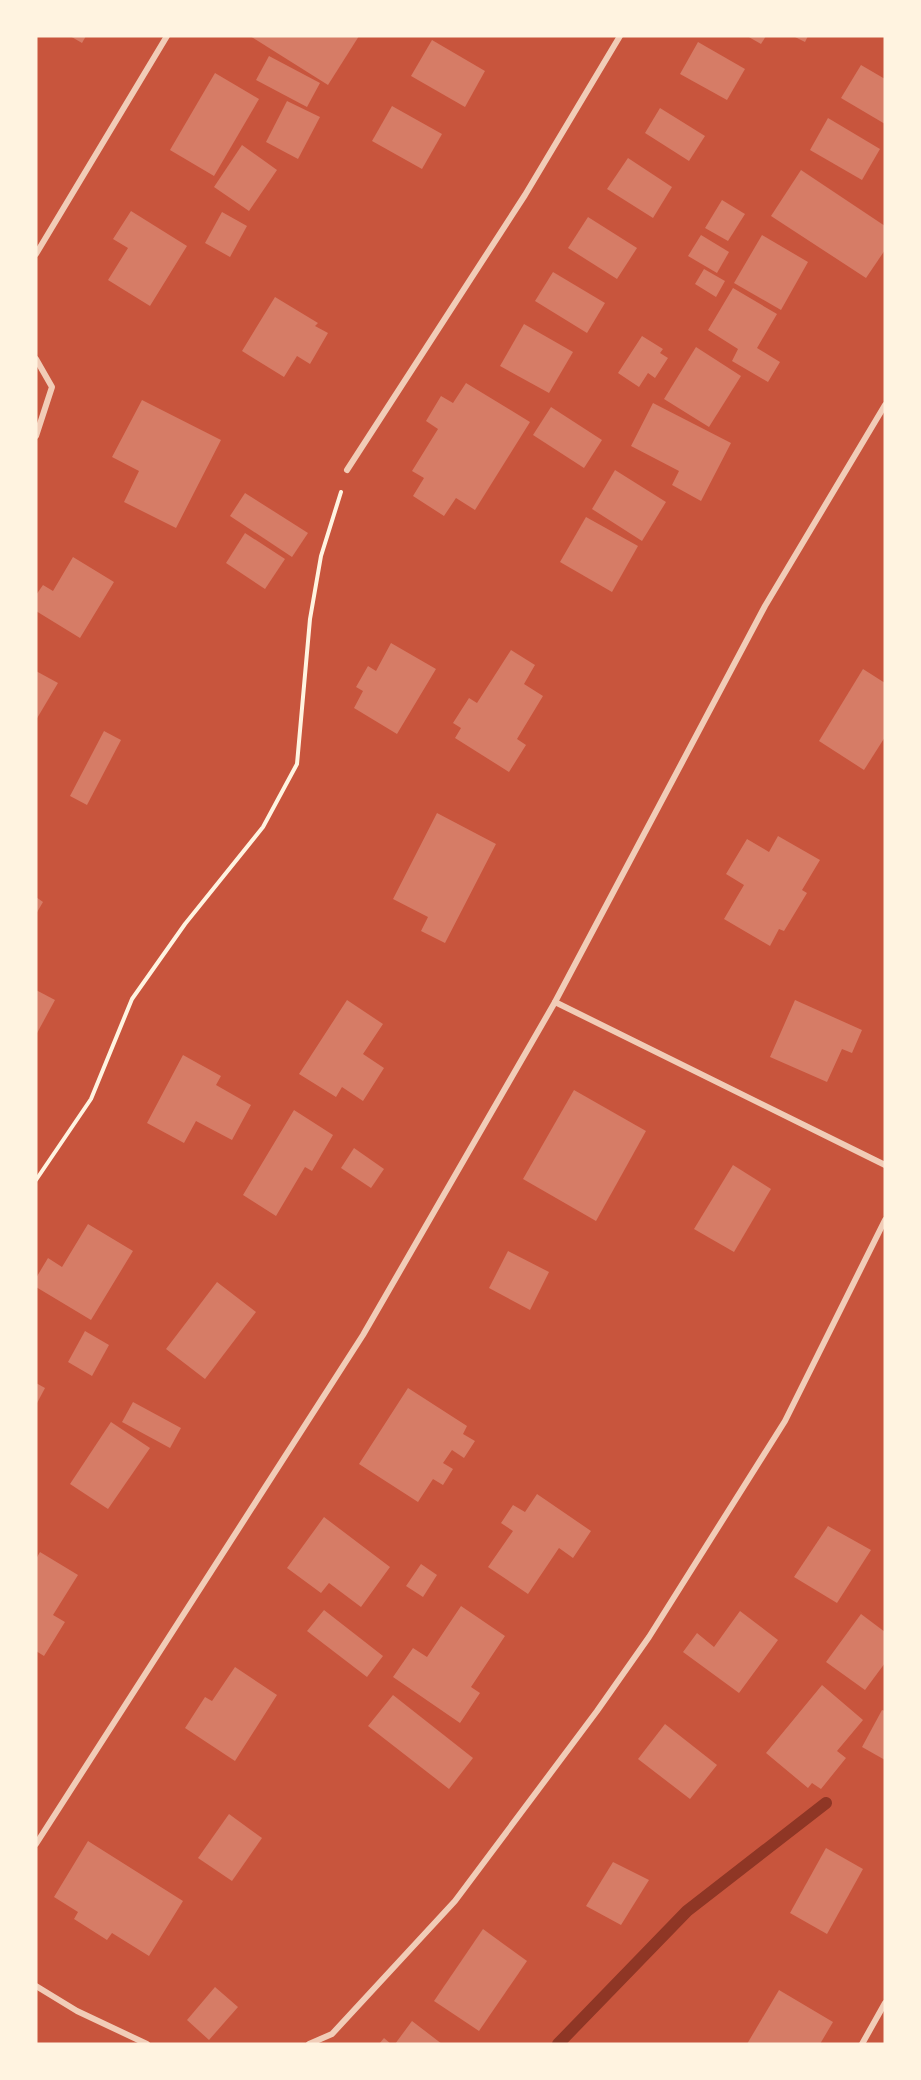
<svg xmlns="http://www.w3.org/2000/svg" width="921" height="2080" font-family="'Fira Sans',sans-serif">
<style>
.lines{fill:none;stroke-linecap:round;stroke-linejoin:round}
.stream{stroke:#8f3625;stroke-width:12}
.building{fill:#d67c66}
.path{stroke:#fff3e0;stroke-width:4}
.minor{stroke:#f1ccb7;stroke-width:6}
</style>
<rect width="100%" height="100%" fill="#c8553d"/>
<g class="lines">
<path class="stream" d="M 558,2044 L 687,1911 L 826,1803"/>
</g>
<g class="building">
<path d="M 70,36 L 86,36 L 82,43 Z"/>
<path d="M 250,36 L 359,36 L 328,85 Z"/>
<path d="M 747,36 L 766,36 L 761,44 Z"/>
<path d="M 793,36 L 808,36 L 805,42 Z"/>
<path d="M 432,40 L 485,71 L 465,107 L 411,76 Z"/>
<path d="M 698,42 L 745,69 L 727,100 L 680,74 Z"/>
<path d="M 269,56 L 320,83 L 307,107 L 256,80 Z"/>
<path d="M 861,65 L 885,79 L 885,124 L 841,98 Z"/>
<path d="M 215,73 L 259,99 L 214,176 L 170,150 Z"/>
<path d="M 287,101 L 320,117 L 298,159 L 266,142 Z"/>
<path d="M 392,106 L 442,134 L 422,169 L 372,141 Z"/>
<path d="M 660,108 L 705,136 L 689,161 L 645,133 Z"/>
<path d="M 828,118 L 880,149 L 862,180 L 810,150 Z"/>
<path d="M 242,145 L 277,170 L 249,211 L 214,187 Z"/>
<path d="M 628,158 L 672,187 L 653,218 L 607,189 Z"/>
<path d="M 801,170 L 885,226 L 885,250 L 866,278 L 771,216 Z"/>
<path d="M 722,200 L 745,214 L 728,241 L 705,228 Z"/>
<path d="M 131,211 L 187,246 L 150,306 L 108,280 L 128,248 L 113,239 Z"/>
<path d="M 222,212 L 247,226 L 230,257 L 205,243 Z"/>
<path d="M 588,217 L 637,248 L 617,279 L 568,248 Z"/>
<path d="M 701,235 L 729,252 L 717,273 L 688,256 Z"/>
<path d="M 762,235 L 808,262 L 781,310 L 734,283 Z"/>
<path d="M 704,269 L 725,281 L 716,297 L 695,284 Z"/>
<path d="M 553,272 L 605,303 L 587,333 L 535,301 Z"/>
<path d="M 733,288 L 777,314 L 757,348 L 780,362 L 768,382 L 732,361 L 738,349 L 708,330 Z"/>
<path d="M 275,297 L 318,323 L 315,326 L 328,333 L 310,364 L 297,356 L 284,377 L 242,351 Z"/>
<path d="M 524,324 L 573,352 L 549,393 L 500,366 Z"/>
<path d="M 642,336 L 663,349 L 660,353 L 668,358 L 655,378 L 648,373 L 639,387 L 618,373 Z"/>
<path d="M 696,347 L 741,376 L 709,427 L 664,399 Z"/>
<path d="M 466,383 L 530,422 L 475,510 L 456,498 L 444,516 L 413,496 L 424,478 L 412,471 L 438,429 L 426,421 L 441,396 L 453,403 Z"/>
<path d="M 142,400 L 221,440 L 176,528 L 124,502 L 139,471 L 112,457 Z"/>
<path d="M 653,403 L 731,443 L 701,501 L 672,485 L 679,471 L 631,446 Z"/>
<path d="M 551,407 L 602,440 L 584,468 L 533,435 Z"/>
<path d="M 615,470 L 666,502 L 642,541 L 592,509 Z"/>
<path d="M 245,493 L 308,533 L 292,557 L 230,516 Z"/>
<path d="M 586,517 L 638,546 L 612,592 L 560,562 Z"/>
<path d="M 245,533 L 285,559 L 265,589 L 226,563 Z"/>
<path d="M 73,557 L 114,582 L 80,638 L 36,611 L 36,595 L 43,585 L 53,591 Z"/>
<path d="M 391,643 L 436,669 L 397,734 L 354,708 L 363,691 L 356,687 L 368,666 L 376,671 Z"/>
<path d="M 511,650 L 535,665 L 524,684 L 543,696 L 517,739 L 526,745 L 509,772 L 455,738 L 461,728 L 453,723 L 469,698 L 477,703 Z"/>
<path d="M 863,669 L 885,683 L 885,737 L 864,770 L 819,741 Z"/>
<path d="M 36,671 L 58,683 L 36,720 Z"/>
<path d="M 104,731 L 121,740 L 87,805 L 70,796 Z"/>
<path d="M 437,813 L 496,844 L 445,943 L 421,931 L 428,917 L 393,899 Z"/>
<path d="M 778,836 L 820,860 L 802,890 L 807,893 L 784,931 L 779,929 L 770,946 L 724,919 L 744,885 L 726,874 L 747,839 L 769,852 Z"/>
<path d="M 36,897 L 43,902 L 36,914 Z"/>
<path d="M 36,990 L 55,1000 L 36,1035 Z"/>
<path d="M 347,1000 L 383,1024 L 363,1054 L 384,1068 L 363,1101 L 342,1087 L 336,1097 L 299,1074 Z"/>
<path d="M 795,1000 L 862,1030 L 852,1053 L 842,1049 L 827,1082 L 770,1057 Z"/>
<path d="M 183,1055 L 221,1076 L 216,1085 L 251,1105 L 232,1140 L 196,1121 L 184,1143 L 147,1123 Z"/>
<path d="M 574,1090 L 646,1131 L 596,1221 L 523,1179 Z"/>
<path d="M 294,1110 L 333,1135 L 312,1171 L 305,1167 L 276,1216 L 243,1195 Z"/>
<path d="M 354,1148 L 384,1169 L 371,1188 L 341,1168 Z"/>
<path d="M 733,1165 L 771,1189 L 734,1252 L 694,1229 Z"/>
<path d="M 88,1224 L 133,1251 L 91,1320 L 36,1287 L 36,1278 L 48,1258 L 62,1267 Z"/>
<path d="M 508,1251 L 549,1272 L 530,1310 L 489,1288 Z"/>
<path d="M 217,1282 L 256,1312 L 205,1379 L 166,1349 Z"/>
<path d="M 85,1331 L 109,1345 L 92,1376 L 68,1362 Z"/>
<path d="M 36,1383 L 45,1388 L 36,1405 Z"/>
<path d="M 408,1388 L 467,1426 L 463,1434 L 475,1441 L 464,1458 L 452,1450 L 443,1463 L 453,1469 L 443,1485 L 433,1479 L 418,1502 L 359,1464 Z"/>
<path d="M 133,1402 L 181,1428 L 170,1448 L 122,1422 Z"/>
<path d="M 111,1422 L 150,1448 L 108,1509 L 70,1484 Z"/>
<path d="M 537,1494 L 591,1531 L 573,1558 L 559,1548 L 528,1594 L 488,1567 L 513,1531 L 501,1523 L 513,1505 L 525,1512 Z"/>
<path d="M 324,1517 L 390,1567 L 361,1607 L 329,1583 L 321,1593 L 287,1568 Z"/>
<path d="M 828,1526 L 871,1550 L 837,1603 L 794,1577 Z"/>
<path d="M 40,1552 L 78,1575 L 53,1615 L 65,1622 L 44,1656 L 36,1651 L 36,1559 Z"/>
<path d="M 421,1564 L 437,1575 L 423,1597 L 406,1586 Z"/>
<path d="M 461,1606 L 505,1636 L 471,1687 L 480,1693 L 460,1723 L 393,1677 L 413,1648 L 427,1657 Z"/>
<path d="M 324,1610 L 383,1656 L 367,1677 L 307,1631 Z"/>
<path d="M 740,1611 L 778,1640 L 739,1693 L 683,1652 L 697,1633 L 714,1647 Z"/>
<path d="M 861,1614 L 885,1632 L 885,1663 L 865,1690 L 826,1662 Z"/>
<path d="M 235,1667 L 277,1695 L 235,1761 L 185,1728 L 205,1697 L 212,1701 Z"/>
<path d="M 822,1685 L 863,1720 L 837,1751 L 846,1758 L 821,1789 L 812,1783 L 808,1788 L 766,1753 Z"/>
<path d="M 393,1695 L 473,1758 L 449,1789 L 368,1726 Z"/>
<path d="M 882,1710 L 885,1711 L 885,1760 L 862,1747 Z"/>
<path d="M 665,1724 L 717,1765 L 690,1799 L 638,1759 Z"/>
<path d="M 229,1814 L 262,1838 L 232,1881 L 198,1858 Z"/>
<path d="M 88,1841 L 183,1901 L 149,1956 L 112,1933 L 107,1940 L 74,1919 L 78,1912 L 54,1897 Z"/>
<path d="M 826,1848 L 863,1869 L 827,1934 L 790,1913 Z"/>
<path d="M 613,1862 L 649,1880 L 621,1925 L 586,1906 Z"/>
<path d="M 483,1929 L 527,1961 L 479,2031 L 434,2001 Z"/>
<path d="M 215,1987 L 238,2007 L 209,2040 L 187,2020 Z"/>
<path d="M 779,1990 L 833,2022 L 820,2044 L 747,2044 Z"/>
<path d="M 412,2021 L 442,2044 L 395,2044 Z"/>
<path d="M 384,2038 L 391,2044 L 379,2044 Z"/>
</g>
<g class="lines">
<path class="path" d="M 36,1180 L 91,1099 L 132,999 L 185,924 L 263,827 L 297,764 L 310,619 L 321,556 L 341,492"/>
<g class="minor">
<path d="M 36,254 L 167,36"/>
<path d="M 36,359 L 52,387 L 36,436"/>
<path d="M 347,470 L 525,195 L 620,36"/>
<path d="M 555,1002 L 885,1165"/>
<path d="M 36,1844 L 363,1335 L 555,1002 L 765,606 L 885,405"/>
<path d="M 36,1986 L 77,2011 L 147,2044"/>
<path d="M 309,2044 L 332,2034 L 455,1901 L 597,1711 L 649,1637 L 785,1421 L 885,1220"/>
<path d="M 862,2044 L 885,2003"/>
</g>
</g>
<rect width="921" height="2080" fill="none" stroke="#fff3e0" stroke-width="75"/>
</svg>
